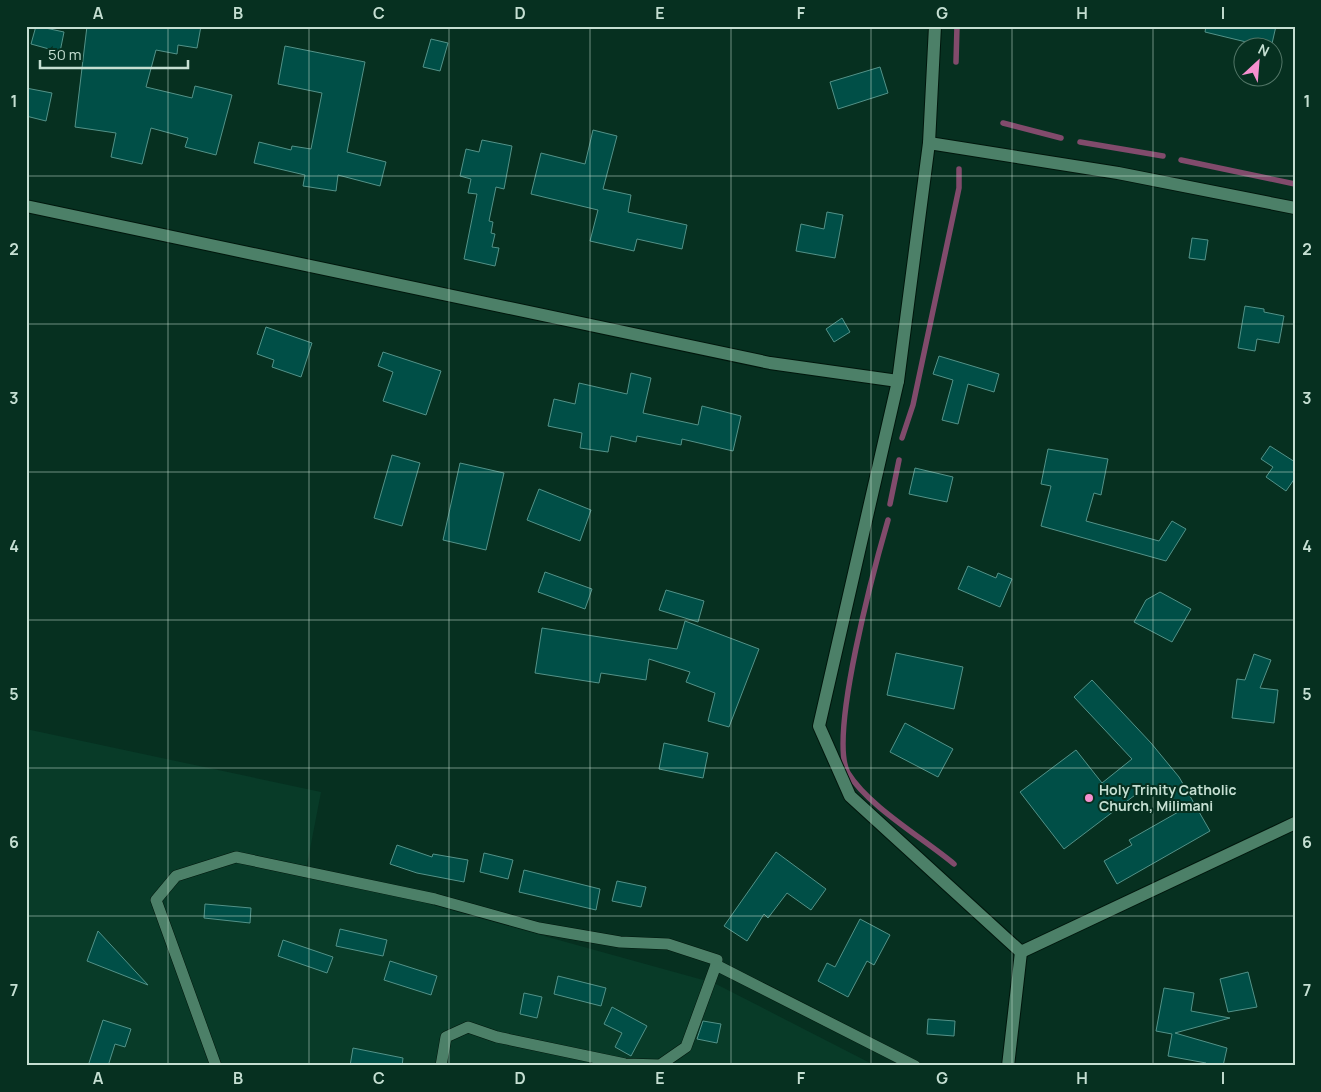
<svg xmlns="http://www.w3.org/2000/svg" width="1321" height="1092" font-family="Manrope,sans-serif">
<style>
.built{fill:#083b28}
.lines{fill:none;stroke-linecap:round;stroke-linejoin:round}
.stream{stroke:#814b6c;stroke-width:5.5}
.building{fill:#004f47;stroke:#539288}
.lane-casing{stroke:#00160c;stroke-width:12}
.street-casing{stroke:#00160c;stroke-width:14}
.secondary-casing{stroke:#00160c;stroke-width:14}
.lane{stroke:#4c8068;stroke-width:11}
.street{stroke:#4c8068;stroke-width:12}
.secondary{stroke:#4c8068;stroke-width:12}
.grid{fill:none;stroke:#c5dfd2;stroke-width:1;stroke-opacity:0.55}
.poi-dot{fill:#f690cf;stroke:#063020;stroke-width:2}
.labels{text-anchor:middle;stroke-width:4;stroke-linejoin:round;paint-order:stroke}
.poi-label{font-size:14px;font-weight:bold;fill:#c5dfd2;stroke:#063020;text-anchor:start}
.neatline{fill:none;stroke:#c5dfd2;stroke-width:2}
.grid-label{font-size:16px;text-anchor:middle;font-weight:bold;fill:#c5dfd2}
</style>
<rect width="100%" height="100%" fill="#063020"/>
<path class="built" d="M 26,729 L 321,792 L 306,870 L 714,983 L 876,1066 L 26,1066 Z"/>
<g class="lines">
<g class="stream">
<path d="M 956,62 L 957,26"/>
<path d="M 1003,123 L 1061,138"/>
<path d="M 1080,142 L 1163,156"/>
<path d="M 1181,160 L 1295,184"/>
<path d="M 902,438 L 913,405 L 959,188 L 959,169"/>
<path d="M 890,504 L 899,460"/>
<path d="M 888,520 C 875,565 828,737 848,773 C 869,807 923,838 954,864"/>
</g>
</g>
<g class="building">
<path d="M 36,26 L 64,32 L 60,52 L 31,44 Z"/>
<path d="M 87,26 L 201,26 L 197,48 L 178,45 L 177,54 L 156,50 L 146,87 L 192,98 L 195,86 L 232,95 L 216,155 L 185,147 L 188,138 L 151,128 L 142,164 L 111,157 L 116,133 L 75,127 Z"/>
<path d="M 1206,26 L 1276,26 L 1271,48 L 1205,32 Z"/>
<path d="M 431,39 L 448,43 L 440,71 L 423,67 Z"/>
<path d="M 285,46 L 365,62 L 347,152 L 386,162 L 380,186 L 338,175 L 336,191 L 303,186 L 305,175 L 254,163 L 259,142 L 291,150 L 292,146 L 311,149 L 322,93 L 278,84 Z"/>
<path d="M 880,67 L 888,93 L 838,109 L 830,82 Z"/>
<path d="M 26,88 L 52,93 L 46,121 L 26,116 Z"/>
<path d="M 593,130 L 617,136 L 603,189 L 631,195 L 628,212 L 687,225 L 682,249 L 637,239 L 634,251 L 590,241 L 598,210 L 531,194 L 541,153 L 585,164 Z"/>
<path d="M 482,140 L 512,146 L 504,189 L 496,187 L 489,221 L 493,222 L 491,233 L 495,234 L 492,247 L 499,248 L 495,266 L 464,259 L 477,194 L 468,193 L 471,179 L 460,176 L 466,149 L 479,152 Z"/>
<path d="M 827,212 L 843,215 L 835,258 L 796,251 L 801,224 L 824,229 Z"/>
<path d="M 1192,238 L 1208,240 L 1205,260 L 1189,258 Z"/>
<path d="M 1245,306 L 1264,309 L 1264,312 L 1284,316 L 1279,343 L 1257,339 L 1255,351 L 1238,348 Z"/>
<path d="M 842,318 L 850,332 L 834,342 L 826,329 Z"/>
<path d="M 266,327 L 312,343 L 301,377 L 272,367 L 274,360 L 257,354 Z"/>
<path d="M 383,352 L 441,371 L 426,415 L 383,401 L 393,372 L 378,366 Z"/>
<path d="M 939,356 L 999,374 L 994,392 L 968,384 L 958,424 L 942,420 L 953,380 L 933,374 Z"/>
<path d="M 631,373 L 651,378 L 643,413 L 698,425 L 702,406 L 741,416 L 733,451 L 682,439 L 681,445 L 637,436 L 636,442 L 611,436 L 608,452 L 580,448 L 582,433 L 548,426 L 554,399 L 575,404 L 579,383 L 627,394 Z"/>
<path d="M 1270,446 L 1295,462 L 1295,478 L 1286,491 L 1266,477 L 1273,467 L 1261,459 Z"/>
<path d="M 1048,449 L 1108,459 L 1101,495 L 1094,493 L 1086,521 L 1159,541 L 1172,521 L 1186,529 L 1166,561 L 1041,526 L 1051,486 L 1041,484 Z"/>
<path d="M 392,455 L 420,463 L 402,526 L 374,518 Z"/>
<path d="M 460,463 L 504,473 L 486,550 L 443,540 Z"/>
<path d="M 915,468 L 953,477 L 947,502 L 909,494 Z"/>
<path d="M 539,489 L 591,510 L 580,541 L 527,520 Z"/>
<path d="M 968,566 L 996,578 L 998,573 L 1012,579 L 1000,607 L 958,589 Z"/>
<path d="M 545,572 L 592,589 L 585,609 L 538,592 Z"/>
<path d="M 666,590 L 704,601 L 698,622 L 659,610 Z"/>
<path d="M 1160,592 L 1191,609 L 1172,642 L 1134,622 L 1146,600 Z"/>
<path d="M 685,621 L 759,649 L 729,727 L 708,721 L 715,693 L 686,682 L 690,672 L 649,659 L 646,680 L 601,673 L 599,683 L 535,673 L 542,628 L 677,649 Z"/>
<path d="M 896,653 L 963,667 L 954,709 L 887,695 Z"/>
<path d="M 1254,654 L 1271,660 L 1260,688 L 1278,690 L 1274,723 L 1232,718 L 1237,679 L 1245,680 Z"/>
<path d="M 1092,680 L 1151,743 L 1179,777 L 1210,831 L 1117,884 L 1104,861 L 1132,845 L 1129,840 L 1180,811 L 1164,783 L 1148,796 L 1143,789 L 1064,849 L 1020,792 L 1076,750 L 1102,783 L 1132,759 L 1074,697 Z"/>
<path d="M 905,723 L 953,749 L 938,777 L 890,752 Z"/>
<path d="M 664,743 L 708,753 L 703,778 L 659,769 Z"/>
<path d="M 397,845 L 432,857 L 433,854 L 468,860 L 464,882 L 417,873 L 390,864 Z"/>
<path d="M 776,852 L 826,889 L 811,910 L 787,893 L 768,918 L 764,914 L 747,941 L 724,926 Z"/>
<path d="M 484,853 L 513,860 L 508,879 L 480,872 Z"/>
<path d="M 524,870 L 600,889 L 596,910 L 519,892 Z"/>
<path d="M 617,881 L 646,887 L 641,907 L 612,901 Z"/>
<path d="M 205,904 L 251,908 L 250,923 L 204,918 Z"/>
<path d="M 860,919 L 890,935 L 874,965 L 867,961 L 848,997 L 818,981 L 827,963 L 835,967 Z"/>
<path d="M 340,929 L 387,940 L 383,956 L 336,946 Z"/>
<path d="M 98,931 L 148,985 L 87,961 Z"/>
<path d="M 283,940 L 333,957 L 327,973 L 278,956 Z"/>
<path d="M 390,961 L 437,976 L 431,995 L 384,980 Z"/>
<path d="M 1248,972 L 1257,1007 L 1228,1012 L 1220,979 Z"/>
<path d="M 558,976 L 606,988 L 601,1006 L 554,994 Z"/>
<path d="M 1164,988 L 1194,993 L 1191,1011 L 1230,1018 L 1175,1033 L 1227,1048 L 1223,1066 L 1206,1066 L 1206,1063 L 1168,1056 L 1172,1034 L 1156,1031 Z"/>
<path d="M 524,993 L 542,997 L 537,1018 L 520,1014 Z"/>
<path d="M 612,1007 L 647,1026 L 631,1056 L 615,1047 L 622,1033 L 604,1024 Z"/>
<path d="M 928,1019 L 955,1021 L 954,1036 L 927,1034 Z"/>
<path d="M 103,1020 L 131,1029 L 125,1047 L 115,1044 L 108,1066 L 88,1066 Z"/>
<path d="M 703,1021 L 721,1024 L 717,1043 L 697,1039 Z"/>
<path d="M 353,1048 L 403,1058 L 402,1066 L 350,1066 Z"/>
</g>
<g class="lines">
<defs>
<g id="lane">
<path d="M 216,1066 L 156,900 L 176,876 L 236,857 L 435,899 L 539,928 L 620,942 L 668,944 L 717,960 L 716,965 L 915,1066"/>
<path d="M 441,1066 L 446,1037 L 468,1027 L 497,1037 L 625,1064 L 660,1065 L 686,1047 L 716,965"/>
</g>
<g id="street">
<path d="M 26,206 L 770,363 L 898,381"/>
<path d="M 1008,1066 L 1021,952"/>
</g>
<g id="secondary">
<path d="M 929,143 L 935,26"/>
<path d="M 1295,208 L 1118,173 L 929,143 L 898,381 L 819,726 L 850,796 L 1021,952 L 1295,823"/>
</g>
</defs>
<use href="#lane" class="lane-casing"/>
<use href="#street" class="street-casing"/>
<use href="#secondary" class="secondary-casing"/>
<use href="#lane" class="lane"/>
<use href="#street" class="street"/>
<use href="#secondary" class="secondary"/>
</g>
<path class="grid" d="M 168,26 L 168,1066M 309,26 L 309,1066M 449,26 L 449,1066M 590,26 L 590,1066M 731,26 L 731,1066M 871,26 L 871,1066M 1012,26 L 1012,1066M 1153,26 L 1153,1066M 26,176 L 1295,176M 26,324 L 1295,324M 26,472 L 1295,472M 26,620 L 1295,620M 26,768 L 1295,768M 26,916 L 1295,916"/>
<circle class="poi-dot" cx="1089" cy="798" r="5"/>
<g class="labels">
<g class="poi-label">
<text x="1099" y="795">Holy Trinity Catholic<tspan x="1099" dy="16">Church, Milimani</tspan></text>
</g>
</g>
<rect width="1321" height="1092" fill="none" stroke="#063020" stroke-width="55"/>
<g transform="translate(1258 62) rotate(26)"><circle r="24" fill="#063020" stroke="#527667"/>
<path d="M0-4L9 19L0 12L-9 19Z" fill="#f690cf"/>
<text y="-8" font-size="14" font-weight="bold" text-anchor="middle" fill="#c5dfd2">N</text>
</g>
<path d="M40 60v8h148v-8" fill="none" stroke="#c5dfd2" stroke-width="2.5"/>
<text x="48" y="60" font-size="15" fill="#c5dfd2" stroke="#063020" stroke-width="4" paint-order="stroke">50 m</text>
<rect x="28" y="28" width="1266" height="1036" class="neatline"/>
<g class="grid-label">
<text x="98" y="19">A</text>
<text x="238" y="19">B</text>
<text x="379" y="19">C</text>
<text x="520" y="19">D</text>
<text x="660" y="19">E</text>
<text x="801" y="19">F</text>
<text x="942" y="19">G</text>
<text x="1082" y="19">H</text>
<text x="1223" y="19">I</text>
<text x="14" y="107">1</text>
<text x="1307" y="107">1</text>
<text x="14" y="255">2</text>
<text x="1307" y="255">2</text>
<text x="14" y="404">3</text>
<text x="1307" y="404">3</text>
<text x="14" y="552">4</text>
<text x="1307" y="552">4</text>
<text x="14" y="700">5</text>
<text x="1307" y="700">5</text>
<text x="14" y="848">6</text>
<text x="1307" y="848">6</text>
<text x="14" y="996">7</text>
<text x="1307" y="996">7</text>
<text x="98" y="1084">A</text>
<text x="238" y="1084">B</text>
<text x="379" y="1084">C</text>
<text x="520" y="1084">D</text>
<text x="660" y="1084">E</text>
<text x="801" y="1084">F</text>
<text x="942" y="1084">G</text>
<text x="1082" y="1084">H</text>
<text x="1223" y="1084">I</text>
</g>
</svg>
